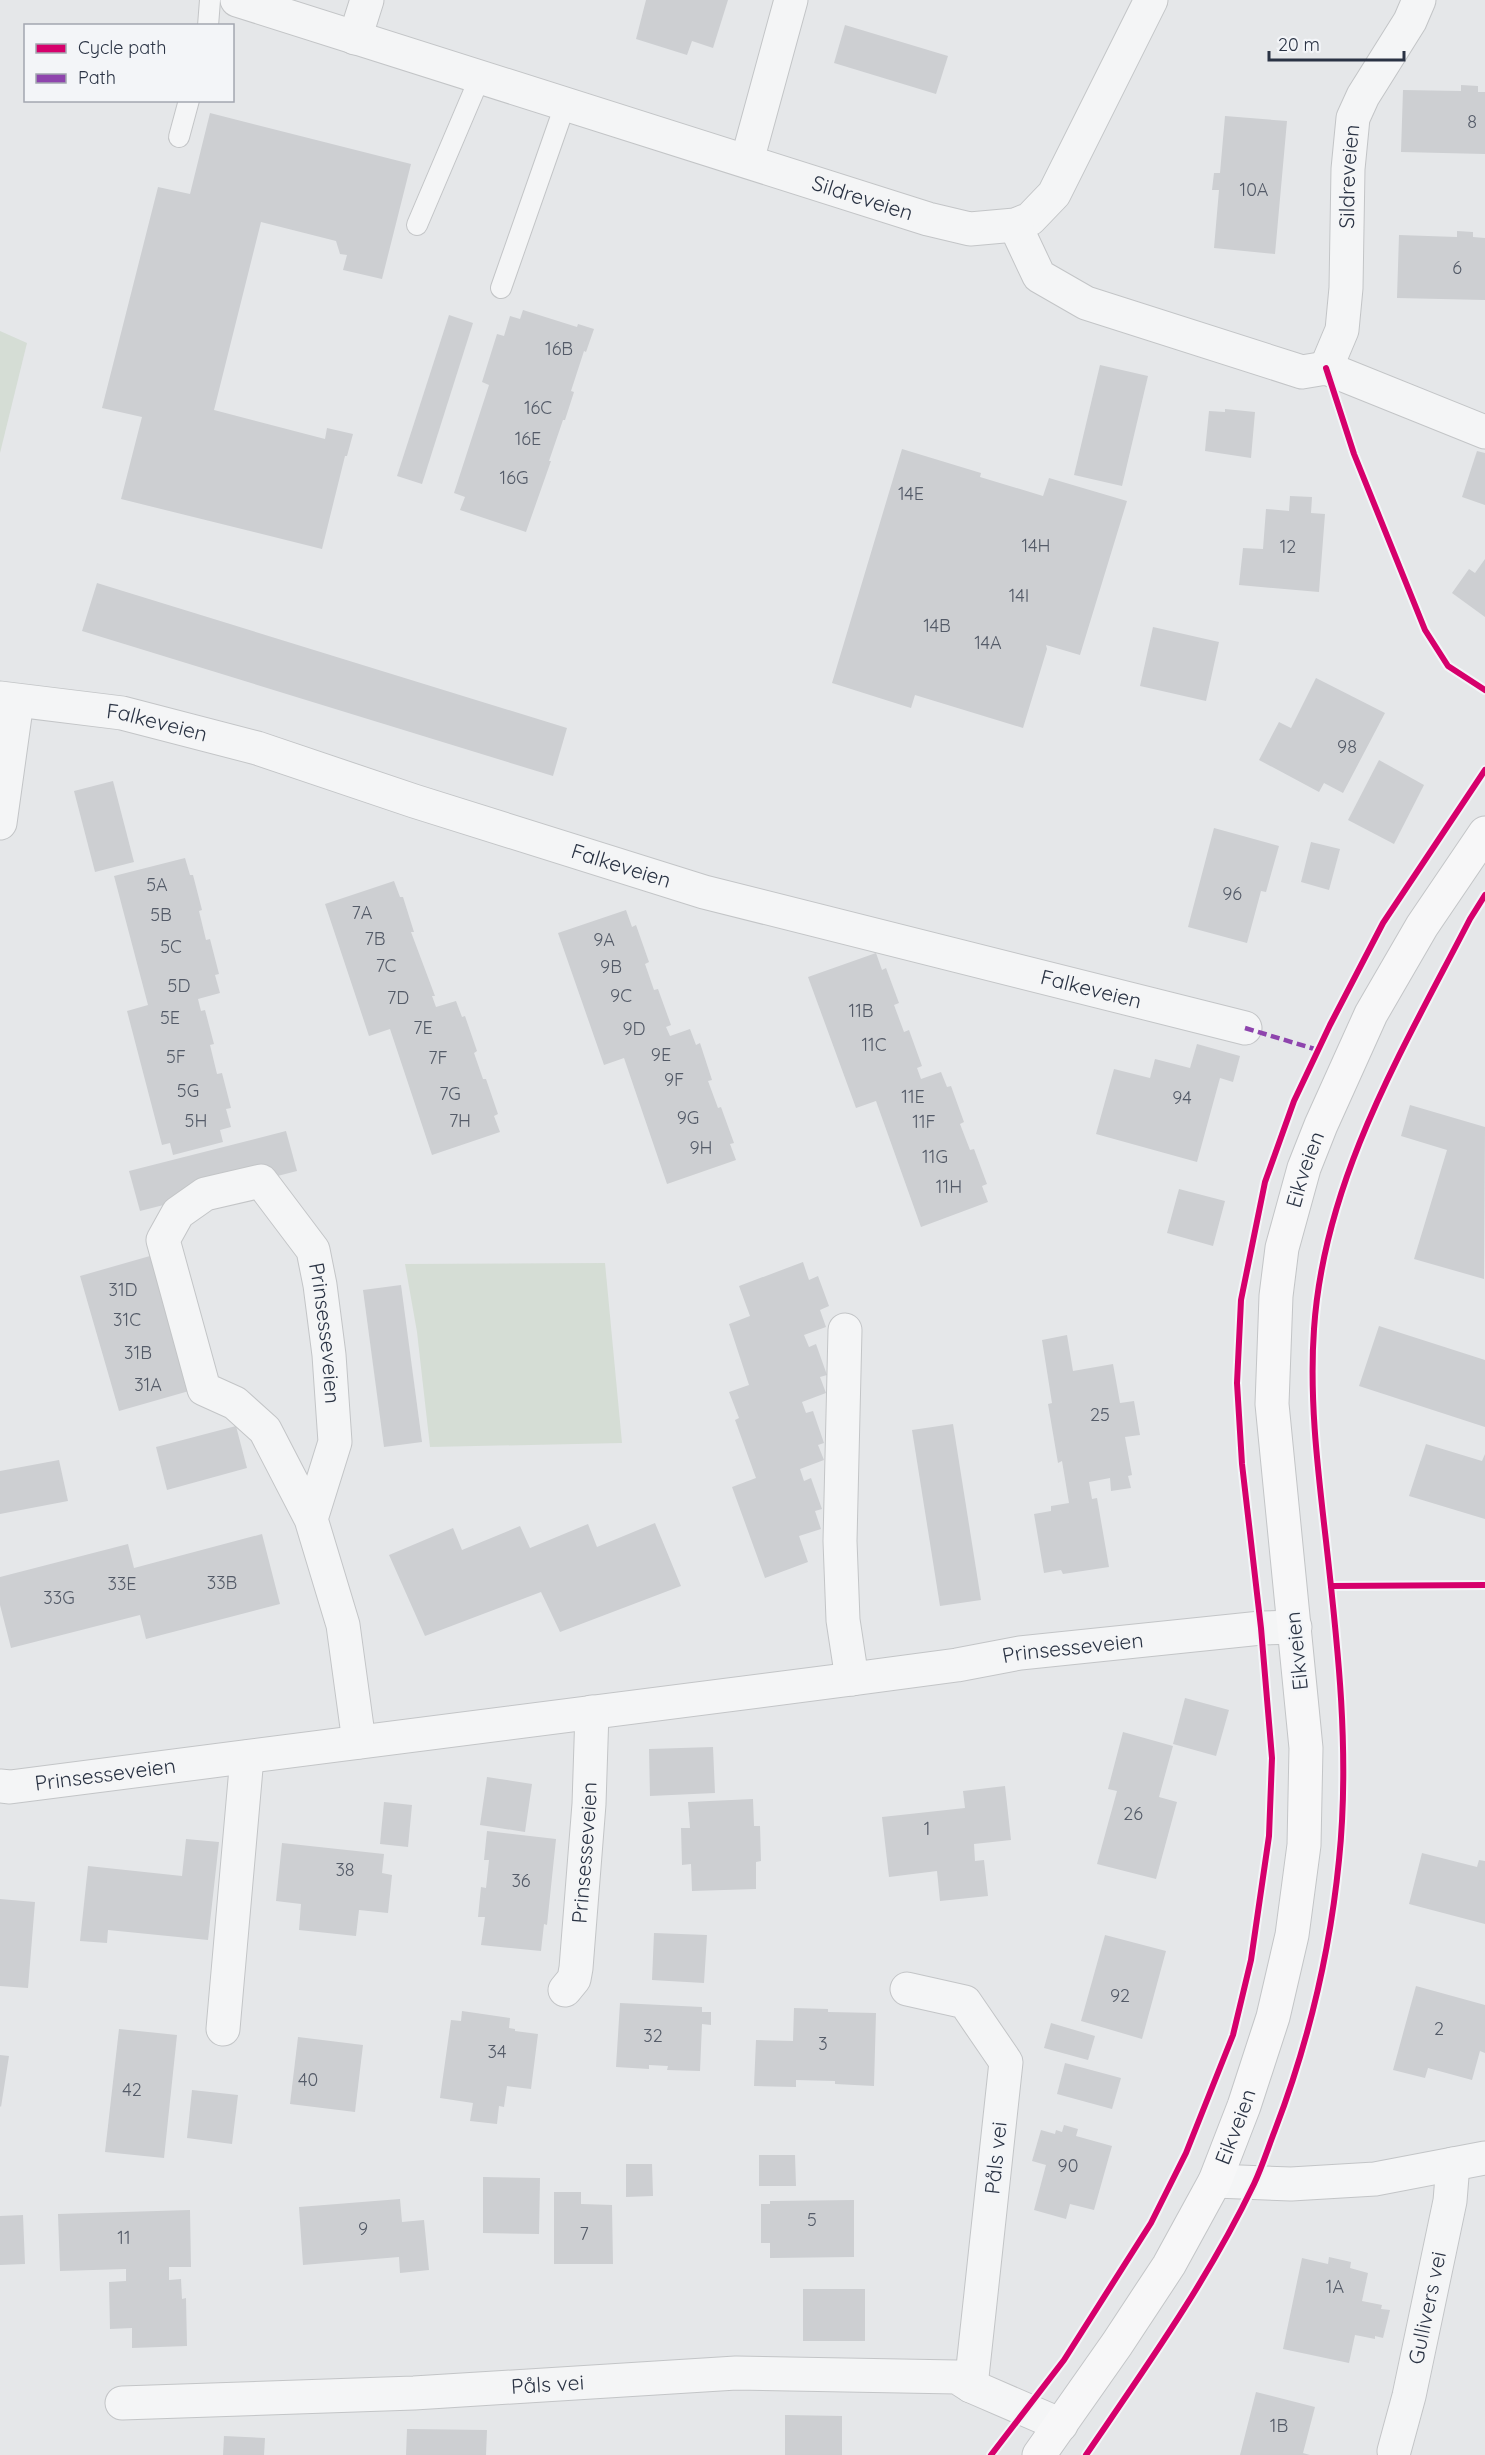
<svg xmlns="http://www.w3.org/2000/svg" width="1485" height="2455" font-family="Quicksand,sans-serif">
<style>
.green{fill:#d5ddd5}
.building{fill:#cdcfd2}
.lines{fill:none;stroke-linecap:round;stroke-linejoin:round}
.service-casing{stroke:#c3c5c7;stroke-width:22}
.minor-casing{stroke:#c3c5c7;stroke-width:35}
.secondary-casing{stroke:#c3c5c7;stroke-width:35}
.service{stroke:#f4f5f6;stroke-width:20}
.minor{stroke:#f4f5f6;stroke-width:33}
.secondary{stroke:#f7f7f8;stroke-width:33}
.quiet{stroke:#8e44ad;stroke-width:4.5;stroke-dasharray:9 4.5;stroke-linecap:butt}
.cycleway-casing{stroke:#f3f5f8;stroke-width:10}
.cycleway{stroke:#d6006c;stroke-width:6}
.labels{text-anchor:middle;stroke-width:5;stroke-linejoin:round;paint-order:stroke}
.number-label{font-size:18px;fill:#545b68}
.street-label{font-size:21px;fill:#2a3344;stroke:#f3f5f8}
</style>
<rect width="100%" height="100%" fill="#e5e7e9"/>
<g class="green">
<path d="M 0,331 L 27,343 L 0,453 Z"/>
<path d="M 605,1263 L 622,1443 L 430,1447 L 417,1332 L 405,1264 Z"/>
</g>
<g class="building">
<path d="M 646,0 L 728,0 L 713,48 L 692,41 L 687,55 L 636,39 Z"/>
<path d="M 845,25 L 948,56 L 936,94 L 834,63 Z"/>
<path d="M 1461,85 L 1478,86 L 1478,92 L 1485,92 L 1485,154 L 1401,152 L 1403,90 L 1461,91 Z"/>
<path d="M 210,113 L 411,164 L 382,279 L 343,270 L 347,255 L 340,254 L 336,241 L 261,222 L 214,410 L 325,439 L 327,428 L 353,434 L 347,456 L 345,456 L 322,549 L 121,499 L 142,417 L 102,408 L 158,187 L 190,194 Z"/>
<path d="M 1225,116 L 1287,121 L 1275,254 L 1214,248 L 1219,190 L 1212,190 L 1214,173 L 1220,173 Z"/>
<path d="M 1457,231 L 1473,232 L 1473,237 L 1485,238 L 1485,300 L 1397,298 L 1399,235 L 1457,237 Z"/>
<path d="M 523,310 L 577,327 L 578,324 L 594,329 L 586,352 L 584,351 L 571,391 L 574,392 L 565,420 L 563,420 L 549,461 L 551,461 L 526,532 L 460,510 L 465,497 L 454,493 L 489,385 L 482,382 L 497,334 L 504,336 L 510,316 L 520,319 Z"/>
<path d="M 449,315 L 473,323 L 422,484 L 397,476 Z"/>
<path d="M 1100,365 L 1148,376 L 1122,486 L 1074,475 Z"/>
<path d="M 1225,409 L 1255,412 L 1251,458 L 1205,451 L 1209,411 L 1225,412 Z"/>
<path d="M 902,449 L 981,473 L 980,477 L 1043,496 L 1049,478 L 1127,501 L 1080,655 L 1046,645 L 1047,649 L 1023,728 L 915,695 L 911,708 L 832,683 Z"/>
<path d="M 1477,451 L 1485,453 L 1485,505 L 1462,497 Z"/>
<path d="M 1290,496 L 1312,497 L 1311,513 L 1325,514 L 1319,592 L 1239,585 L 1243,548 L 1263,549 L 1266,509 L 1289,511 Z"/>
<path d="M 1485,559 L 1485,617 L 1452,593 L 1469,569 L 1475,573 Z"/>
<path d="M 97,583 L 567,728 L 553,776 L 82,631 Z"/>
<path d="M 1153,627 L 1219,642 L 1206,701 L 1140,686 Z"/>
<path d="M 1316,678 L 1385,713 L 1343,793 L 1324,783 L 1319,792 L 1259,760 L 1279,722 L 1291,728 Z"/>
<path d="M 1379,760 L 1424,785 L 1394,844 L 1348,820 Z"/>
<path d="M 113,781 L 134,862 L 95,872 L 74,791 Z"/>
<path d="M 1214,828 L 1279,846 L 1266,892 L 1261,891 L 1247,943 L 1188,927 Z"/>
<path d="M 1311,842 L 1340,849 L 1329,890 L 1301,882 Z"/>
<path d="M 185,858 L 190,875 L 193,875 L 202,910 L 199,911 L 206,940 L 210,939 L 219,974 L 215,975 L 220,993 L 198,999 L 201,1011 L 205,1010 L 214,1044 L 210,1045 L 217,1074 L 222,1073 L 231,1108 L 226,1109 L 231,1127 L 220,1130 L 223,1142 L 173,1155 L 170,1143 L 162,1145 L 127,1011 L 148,1005 L 114,876 Z"/>
<path d="M 394,881 L 400,897 L 403,897 L 414,932 L 411,932 L 435,996 L 432,996 L 436,1007 L 456,1001 L 462,1017 L 465,1016 L 477,1051 L 474,1053 L 483,1079 L 486,1079 L 498,1114 L 494,1116 L 500,1132 L 432,1155 L 390,1029 L 369,1036 L 325,904 Z"/>
<path d="M 626,910 L 632,927 L 636,925 L 649,962 L 645,964 L 654,990 L 658,989 L 671,1025 L 666,1027 L 670,1036 L 690,1029 L 696,1045 L 700,1043 L 712,1080 L 708,1081 L 718,1108 L 721,1107 L 734,1143 L 730,1144 L 736,1160 L 667,1184 L 624,1058 L 604,1065 L 558,933 Z"/>
<path d="M 876,953 L 882,970 L 886,968 L 899,1003 L 894,1005 L 904,1032 L 909,1030 L 922,1066 L 917,1068 L 921,1079 L 941,1072 L 947,1087 L 951,1086 L 964,1122 L 960,1124 L 970,1150 L 974,1149 L 987,1184 L 982,1186 L 988,1202 L 921,1227 L 876,1101 L 856,1108 L 808,977 Z"/>
<path d="M 1197,1044 L 1240,1056 L 1233,1082 L 1220,1078 L 1197,1162 L 1096,1134 L 1114,1069 L 1150,1078 L 1155,1059 L 1190,1068 Z"/>
<path d="M 1410,1105 L 1485,1127 L 1484,1279 L 1414,1259 L 1447,1150 L 1401,1136 Z"/>
<path d="M 286,1131 L 297,1171 L 140,1211 L 129,1171 Z"/>
<path d="M 1179,1189 L 1225,1201 L 1213,1246 L 1167,1233 Z"/>
<path d="M 150,1256 L 155,1274 L 159,1273 L 169,1308 L 165,1309 L 189,1391 L 119,1411 L 80,1276 Z"/>
<path d="M 803,1262 L 809,1280 L 818,1276 L 829,1306 L 820,1310 L 826,1327 L 804,1335 L 809,1347 L 816,1344 L 827,1375 L 820,1377 L 826,1393 L 802,1402 L 806,1413 L 813,1411 L 824,1443 L 818,1445 L 824,1460 L 800,1469 L 804,1481 L 811,1478 L 822,1509 L 815,1511 L 821,1529 L 799,1536 L 808,1562 L 765,1578 L 732,1487 L 756,1478 L 735,1420 L 739,1418 L 729,1392 L 749,1385 L 729,1324 L 750,1316 L 739,1286 Z"/>
<path d="M 401,1285 L 422,1442 L 384,1447 L 363,1290 Z"/>
<path d="M 1379,1326 L 1485,1360 L 1485,1427 L 1359,1386 Z"/>
<path d="M 1067,1335 L 1073,1371 L 1113,1364 L 1120,1403 L 1134,1401 L 1140,1435 L 1125,1437 L 1132,1475 L 1128,1476 L 1131,1488 L 1111,1491 L 1110,1478 L 1089,1482 L 1092,1499 L 1097,1498 L 1109,1567 L 1063,1574 L 1061,1570 L 1044,1573 L 1034,1514 L 1051,1511 L 1051,1506 L 1069,1503 L 1062,1461 L 1058,1463 L 1048,1404 L 1052,1403 L 1042,1340 Z"/>
<path d="M 953,1424 L 981,1600 L 940,1606 L 912,1430 Z"/>
<path d="M 236,1426 L 247,1468 L 167,1490 L 156,1447 Z"/>
<path d="M 1426,1444 L 1482,1461 L 1485,1454 L 1485,1519 L 1409,1496 Z"/>
<path d="M 59,1460 L 68,1501 L 0,1514 L 0,1471 Z"/>
<path d="M 655,1523 L 681,1586 L 560,1632 L 541,1592 L 425,1636 L 389,1555 L 453,1528 L 462,1550 L 520,1526 L 530,1548 L 588,1524 L 597,1547 Z"/>
<path d="M 262,1534 L 280,1604 L 146,1639 L 140,1615 L 11,1648 L 0,1605 L 0,1577 L 128,1544 L 134,1568 Z"/>
<path d="M 1185,1698 L 1229,1710 L 1216,1756 L 1173,1744 Z"/>
<path d="M 1123,1732 L 1173,1746 L 1159,1797 L 1177,1802 L 1156,1879 L 1097,1864 L 1117,1791 L 1108,1789 Z"/>
<path d="M 713,1747 L 715,1793 L 650,1796 L 649,1749 Z"/>
<path d="M 487,1777 L 532,1784 L 525,1832 L 480,1825 Z"/>
<path d="M 1005,1786 L 1011,1840 L 974,1844 L 975,1861 L 984,1860 L 988,1896 L 940,1901 L 937,1871 L 889,1877 L 882,1817 L 965,1808 L 963,1791 Z"/>
<path d="M 753,1799 L 754,1826 L 760,1826 L 761,1861 L 756,1862 L 756,1889 L 692,1891 L 691,1864 L 682,1865 L 681,1828 L 690,1828 L 688,1802 Z"/>
<path d="M 384,1802 L 412,1805 L 408,1847 L 380,1844 Z"/>
<path d="M 487,1831 L 556,1839 L 547,1925 L 544,1924 L 541,1951 L 481,1945 L 485,1917 L 478,1917 L 481,1887 L 486,1888 L 489,1860 L 484,1860 Z"/>
<path d="M 186,1839 L 219,1842 L 208,1940 L 108,1930 L 107,1943 L 80,1941 L 88,1866 L 182,1876 Z"/>
<path d="M 282,1843 L 384,1854 L 382,1873 L 392,1875 L 388,1913 L 359,1910 L 356,1936 L 299,1930 L 301,1904 L 276,1901 Z"/>
<path d="M 1422,1853 L 1477,1867 L 1479,1860 L 1485,1861 L 1485,1924 L 1409,1904 Z"/>
<path d="M 0,1899 L 35,1902 L 28,1988 L 0,1986 Z"/>
<path d="M 654,1933 L 707,1935 L 704,1983 L 652,1980 Z"/>
<path d="M 1105,1935 L 1166,1951 L 1142,2039 L 1081,2021 Z"/>
<path d="M 1416,1986 L 1485,2005 L 1485,2053 L 1480,2051 L 1472,2080 L 1428,2068 L 1425,2078 L 1393,2070 Z"/>
<path d="M 620,2003 L 702,2007 L 702,2012 L 711,2012 L 711,2025 L 702,2024 L 700,2071 L 667,2070 L 668,2066 L 649,2065 L 649,2069 L 616,2067 Z"/>
<path d="M 794,2008 L 828,2009 L 828,2012 L 876,2013 L 874,2086 L 835,2084 L 835,2081 L 796,2080 L 796,2087 L 754,2086 L 756,2040 L 793,2041 Z"/>
<path d="M 462,2011 L 510,2018 L 509,2028 L 515,2029 L 515,2031 L 538,2034 L 531,2089 L 507,2086 L 504,2107 L 499,2106 L 497,2124 L 470,2121 L 473,2103 L 440,2098 L 451,2020 L 461,2021 Z"/>
<path d="M 1051,2023 L 1095,2036 L 1088,2060 L 1044,2048 Z"/>
<path d="M 119,2029 L 177,2035 L 164,2158 L 105,2152 Z"/>
<path d="M 298,2037 L 363,2045 L 355,2112 L 290,2104 Z"/>
<path d="M 0,2055 L 9,2056 L 1,2107 L 0,2106 Z"/>
<path d="M 1065,2063 L 1121,2078 L 1112,2109 L 1057,2094 Z"/>
<path d="M 192,2090 L 238,2095 L 232,2144 L 187,2138 Z"/>
<path d="M 1064,2125 L 1078,2129 L 1076,2136 L 1112,2146 L 1094,2210 L 1070,2204 L 1066,2219 L 1034,2210 L 1046,2165 L 1032,2161 L 1041,2130 L 1055,2134 L 1056,2130 L 1062,2132 Z"/>
<path d="M 759,2155 L 795,2155 L 796,2186 L 759,2186 Z"/>
<path d="M 626,2164 L 652,2164 L 653,2196 L 626,2197 Z"/>
<path d="M 483,2177 L 540,2178 L 539,2234 L 483,2233 Z"/>
<path d="M 554,2192 L 581,2192 L 581,2204 L 612,2205 L 613,2264 L 554,2264 Z"/>
<path d="M 400,2199 L 402,2222 L 424,2220 L 429,2270 L 400,2273 L 399,2257 L 303,2265 L 299,2207 Z"/>
<path d="M 854,2200 L 854,2257 L 770,2258 L 770,2243 L 761,2243 L 761,2204 L 770,2204 L 770,2201 Z"/>
<path d="M 190,2210 L 191,2267 L 169,2267 L 169,2280 L 181,2279 L 182,2299 L 186,2298 L 187,2346 L 132,2348 L 132,2328 L 110,2329 L 109,2282 L 126,2281 L 126,2269 L 60,2271 L 58,2214 Z"/>
<path d="M 23,2215 L 25,2264 L 0,2265 L 0,2216 Z"/>
<path d="M 1329,2257 L 1351,2262 L 1350,2268 L 1368,2273 L 1362,2301 L 1382,2305 L 1381,2309 L 1390,2310 L 1383,2338 L 1375,2336 L 1375,2339 L 1355,2335 L 1349,2363 L 1283,2349 L 1302,2258 L 1328,2264 Z"/>
<rect x="803" y="2289" width="62" height="52"/>
<path d="M 1256,2392 L 1315,2407 L 1303,2453 L 1310,2455 L 1240,2455 Z"/>
<path d="M 785,2415 L 842,2416 L 842,2455 L 785,2455 Z"/>
<path d="M 407,2429 L 487,2430 L 486,2455 L 406,2455 Z"/>
<path d="M 224,2436 L 265,2438 L 264,2455 L 223,2455 Z"/>
</g>
<g class="lines">
<defs>
<g id="service">
<path d="M 208,26 L 210,0"/>
<path d="M 179,137 L 189,100"/>
<path d="M 417,225 L 480,77"/>
<path d="M 501,288 L 565,105"/>
</g>
<g id="minor">
<path id="s1" d="M 237,0 L 928,219 L 970,229 L 1015,225 L 1030,219 L 1054,194 L 1151,0"/>
<path d="M 355,38 L 367,0"/>
<path d="M 747,161 L 791,0"/>
<path d="M 1015,225 L 1039,276 L 1086,303 L 1302,372 L 1326,368 L 1485,432"/>
<path id="s2" d="M 1326,368 L 1342,330 L 1346,288 L 1348,169 L 1353,118 L 1363,96 L 1410,21 L 1419,0"/>
<path id="s3" d="M 0,698 L 122,713 L 257,748 L 414,801 L 704,892 L 1245,1028"/>
<path d="M 0,823 L 17,701"/>
<path d="M 845,1330 L 840,1541 L 843,1620 L 852,1679"/>
<path id="s4" d="M 311,1519 L 265,1430 L 235,1403 L 204,1389 L 163,1240 L 178,1213 L 205,1194 L 261,1181 L 313,1250 L 320,1285 L 329,1355 L 335,1442 L 311,1519 L 343,1625 L 359,1742"/>
<path id="s5" d="M 0,1786 L 10,1787 L 852,1679 L 957,1665 L 1020,1653 L 1261,1628 L 1295,1627"/>
<path d="M 907,1989 L 965,2002 L 1006,2062 L 971,2386"/>
<path id="s6" d="M 565,1990 L 574,1979 L 576,1968 L 589,1804 L 592,1712"/>
<path d="M 223,2029 L 247,1757"/>
<path d="M 1215,2181 L 1291,2184 L 1375,2179 L 1485,2158"/>
<path id="s7" d="M 122,2403 L 414,2393 L 736,2373 L 957,2377 L 971,2386 L 1061,2425"/>
<path id="s8" d="M 1394,2451 L 1409,2396 L 1450,2201 L 1453,2164"/>
</g>
<g id="secondary">
<path id="s9" d="M 1039,2455 L 1117,2344 L 1169,2265 L 1215,2181 L 1244,2106 L 1273,2017 L 1292,1935 L 1304,1845 L 1306,1748 L 1272,1404 L 1276,1296 L 1282,1248 L 1304,1168 L 1321,1125 L 1371,1014 L 1422,926 L 1485,833"/>
</g>
</defs>
<use href="#service" class="service-casing"/>
<use href="#minor" class="minor-casing"/>
<use href="#secondary" class="secondary-casing"/>
<use href="#service" class="service"/>
<use href="#minor" class="minor"/>
<use href="#secondary" class="secondary"/>
<path class="quiet" d="M 1245,1028 L 1318,1050"/>
<defs>
<g id="cycleway">
<path d="M 1326,368 L 1354,454 L 1425,630 L 1448,666 L 1485,690"/>
<path d="M 1331,1586 L 1485,1585"/>
<path d="M 991,2455 L 1064,2360 L 1151,2223 L 1186,2153 L 1233,2035 L 1251,1960 L 1269,1836 L 1272,1758 L 1261,1628 L 1242,1464 L 1237,1383 L 1241,1300 L 1265,1182 L 1294,1101 L 1330,1025 L 1383,923 L 1485,770"/>
<path d="M 1086,2455 C 1146,2367 1208,2280 1254,2184 C 1262,2167 1268,2148 1275,2130 C 1308,2044 1330,1951 1339,1860 C 1350,1754 1338,1647 1326,1541 C 1318,1471 1309,1400 1314,1329 C 1324,1179 1403,1049 1470,919 L 1485,895"/>
</g>
</defs>
<use href="#cycleway" class="cycleway-casing"/>
<use href="#cycleway" class="cycleway"/>
</g>
<g class="labels">
<g class="number-label">
<text x="1472" y="128">8</text>
<text x="1254" y="196">10A</text>
<text x="1457" y="274">6</text>
<text x="559" y="355">16B</text>
<text x="538" y="414">16C</text>
<text x="528" y="445">16E</text>
<text x="514" y="484">16G</text>
<text x="911" y="500">14E</text>
<text x="1036" y="552">14H</text>
<text x="1288" y="553">12</text>
<text x="1019" y="602">14I</text>
<text x="937" y="632">14B</text>
<text x="988" y="649">14A</text>
<text x="1347" y="753">98</text>
<text x="157" y="891">5A</text>
<text x="1232" y="900">96</text>
<text x="362" y="919">7A</text>
<text x="161" y="921">5B</text>
<text x="375" y="945">7B</text>
<text x="604" y="946">9A</text>
<text x="171" y="953">5C</text>
<text x="386" y="972">7C</text>
<text x="611" y="973">9B</text>
<text x="179" y="992">5D</text>
<text x="621" y="1002">9C</text>
<text x="398" y="1004">7D</text>
<text x="861" y="1017">11B</text>
<text x="170" y="1024">5E</text>
<text x="423" y="1034">7E</text>
<text x="634" y="1035">9D</text>
<text x="874" y="1051">11C</text>
<text x="661" y="1061">9E</text>
<text x="176" y="1063">5F</text>
<text x="438" y="1064">7F</text>
<text x="674" y="1086">9F</text>
<text x="188" y="1097">5G</text>
<text x="450" y="1100">7G</text>
<text x="913" y="1103">11E</text>
<text x="1182" y="1104">94</text>
<text x="688" y="1124">9G</text>
<text x="196" y="1127">5H</text>
<text x="460" y="1127">7H</text>
<text x="924" y="1128">11F</text>
<text x="701" y="1154">9H</text>
<text x="935" y="1163">11G</text>
<text x="949" y="1193">11H</text>
<text x="123" y="1296">31D</text>
<text x="127" y="1326">31C</text>
<text x="138" y="1359">31B</text>
<text x="148" y="1391">31A</text>
<text x="1100" y="1421">25</text>
<text x="222" y="1589">33B</text>
<text x="122" y="1590">33E</text>
<text x="59" y="1604">33G</text>
<text x="1133" y="1820">26</text>
<text x="927" y="1835">1</text>
<text x="345" y="1876">38</text>
<text x="521" y="1887">36</text>
<text x="1120" y="2002">92</text>
<text x="1439" y="2035">2</text>
<text x="653" y="2042">32</text>
<text x="823" y="2050">3</text>
<text x="497" y="2058">34</text>
<text x="308" y="2086">40</text>
<text x="132" y="2096">42</text>
<text x="1068" y="2172">90</text>
<text x="812" y="2226">5</text>
<text x="363" y="2235">9</text>
<text x="584" y="2240">7</text>
<text x="124" y="2244">11</text>
<text x="1335" y="2293">1A</text>
<text x="1279" y="2432">1B</text>
</g>
<g class="street-label">
<text dy="7" stroke="none"><textPath href="#s2" startOffset="195">Sildreveien</textPath></text>
<text dy="7" stroke="none"><textPath href="#s1" startOffset="656">Sildreveien</textPath></text>
<text dy="7" stroke="none"><textPath href="#s3" startOffset="159">Falkeveien</textPath></text>
<text dy="7" stroke="none"><textPath href="#s3" startOffset="645">Falkeveien</textPath></text>
<text dy="7" stroke="none"><textPath href="#s3" startOffset="1131">Falkeveien</textPath></text>
<text dy="7" stroke="none"><textPath href="#s9" startOffset="1356">Eikveien</textPath></text>
<text dy="7" stroke="none"><textPath href="#s4" startOffset="621">Prinsesseveien</textPath></text>
<text dy="7" stroke="none"><textPath href="#s5" startOffset="1082">Prinsesseveien</textPath></text>
<text transform="translate(1297 1651) rotate(-96)" y="7">Eikveien</text>
<text dy="7" stroke="none"><textPath href="#s5" startOffset="106">Prinsesseveien</textPath></text>
<text dy="7" stroke="none"><textPath href="#s6" startOffset="141">Prinsesseveien</textPath></text>
<text dy="7" stroke="none"><textPath href="#s9" startOffset="384">Eikveien</textPath></text>
<text transform="translate(996 2158) rotate(-84)" y="7">Påls vei</text>
<text dy="7" stroke="none"><textPath href="#s8" startOffset="147">Gullivers vei</textPath></text>
<text dy="7" stroke="none"><textPath href="#s7" startOffset="426">Påls vei</textPath></text>
</g>
</g>
<rect x="24" y="24" width="210" height="78" fill="#f3f5f8" stroke="#a3a7b0" stroke-width="1.5"/>
<rect x="36" y="44" width="30" height="9" fill="#d6006c" stroke="#a3a7b0" stroke-width="1.5"/>
<text x="78" y="54" font-size="18" fill="#2a3344">Cycle path</text>
<rect x="36" y="74" width="30" height="9" fill="#8e44ad" stroke="#a3a7b0" stroke-width="1.5"/>
<text x="78" y="84" font-size="18" fill="#2a3344">Path</text>
<path d="M1269 51v9h135v-9" fill="none" stroke="#2a3344" stroke-width="3"/>
<text x="1278" y="51" font-size="18" fill="#2a3344" stroke="#f3f5f8" stroke-width="4.5" paint-order="stroke">20 m</text>
</svg>
